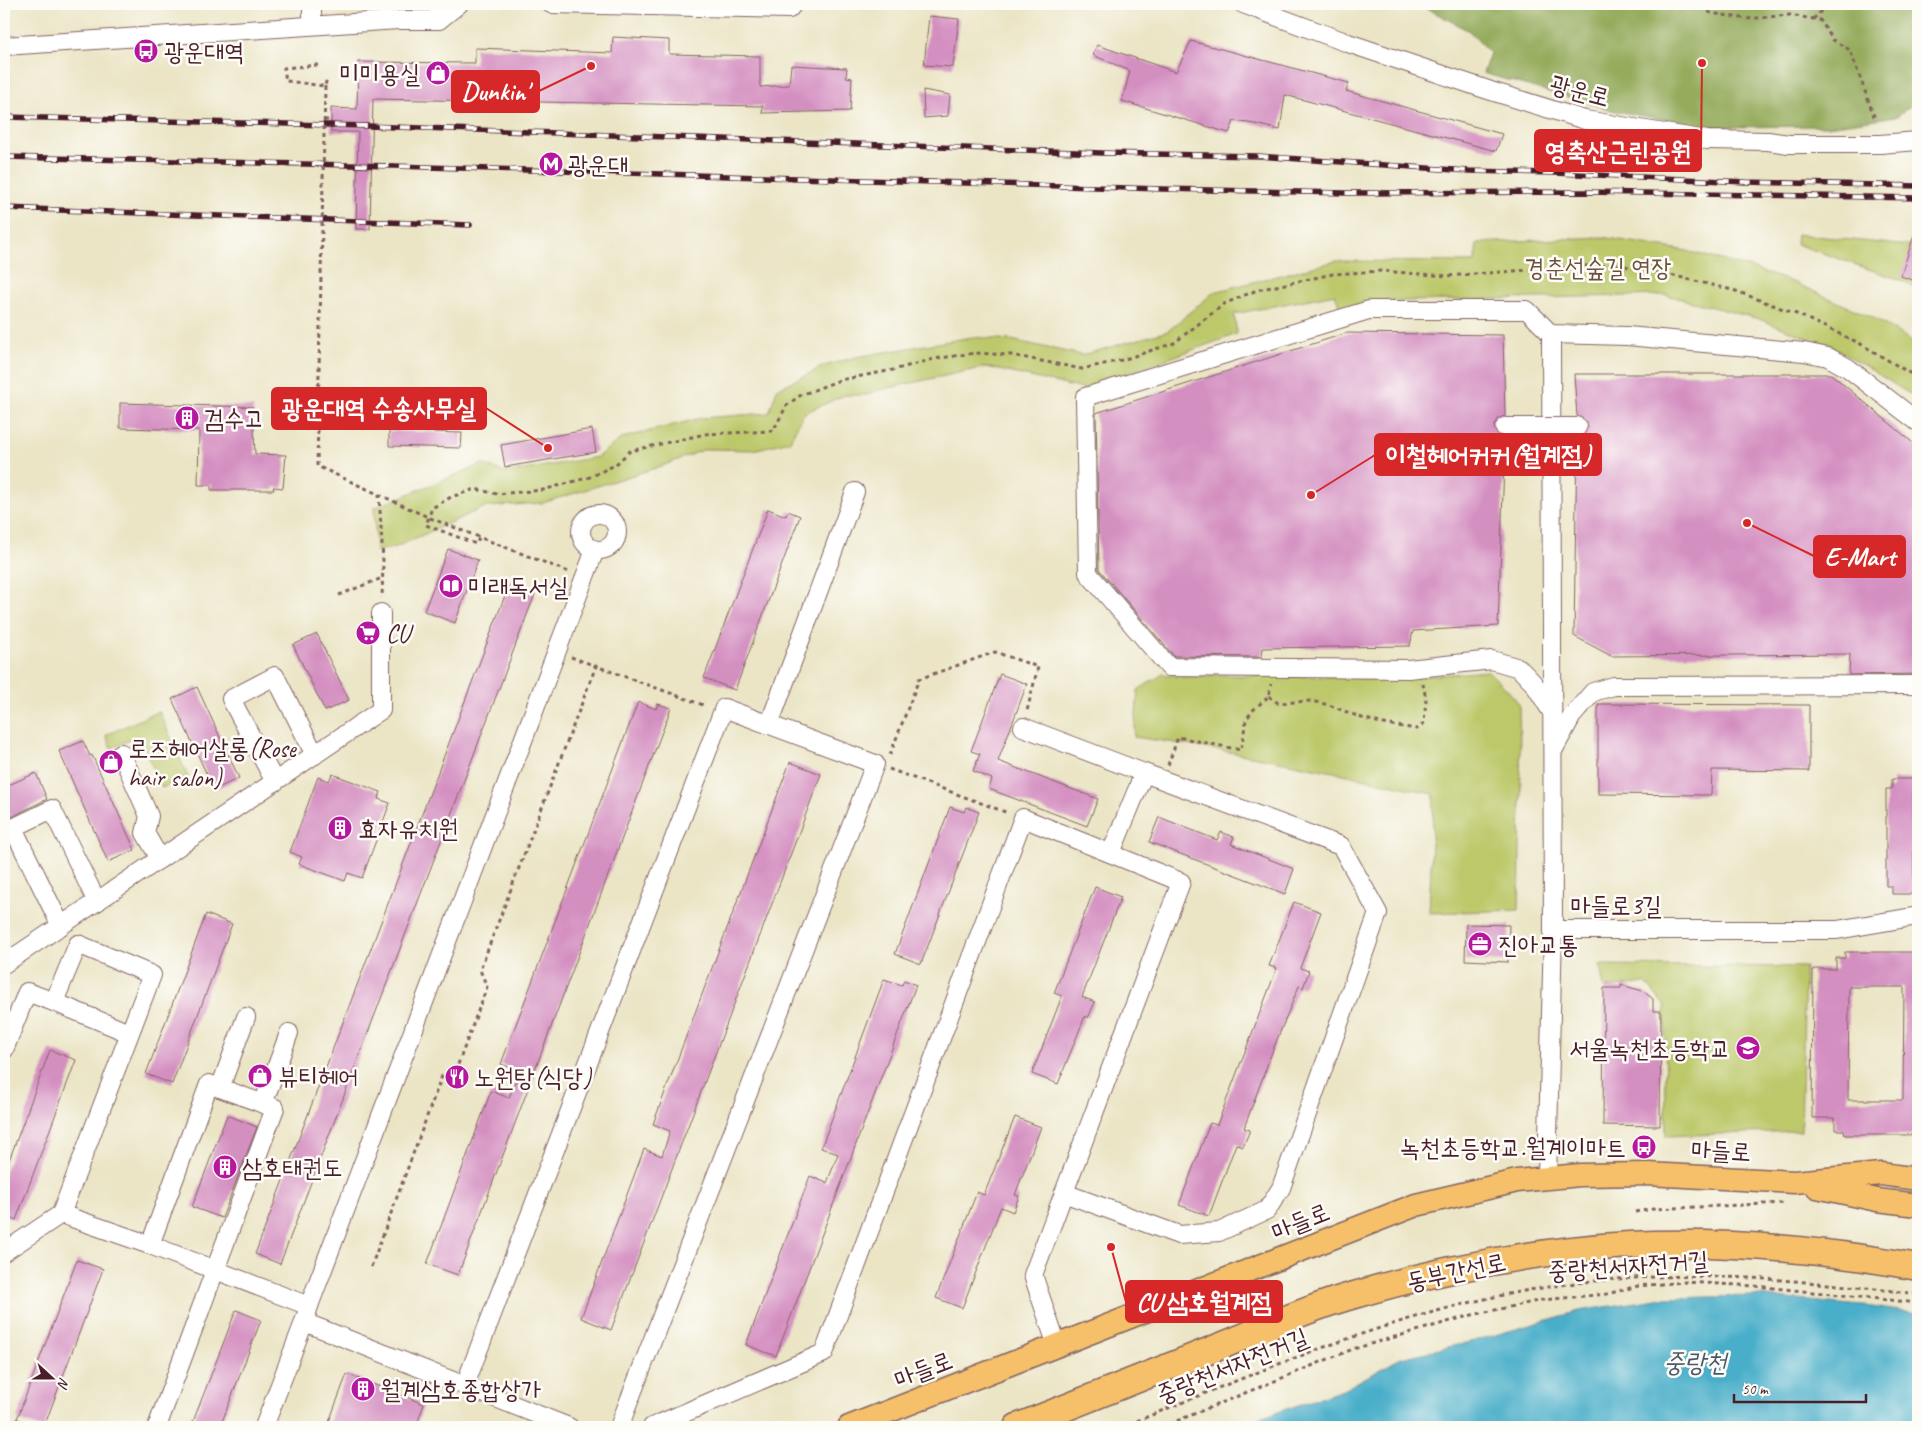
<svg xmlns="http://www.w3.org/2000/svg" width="1922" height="1431" font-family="Caveat,'Poor Story',sans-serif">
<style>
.green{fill:#bcc869;stroke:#83744a}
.forest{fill:#95ac5d;stroke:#706644}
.water{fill:#49aec9;stroke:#4a667a}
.building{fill:#d48fc1;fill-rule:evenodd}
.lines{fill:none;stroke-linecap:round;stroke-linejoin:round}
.minor-casing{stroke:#826461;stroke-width:20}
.major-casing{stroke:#826461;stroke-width:25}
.highway-casing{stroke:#826461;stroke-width:29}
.path{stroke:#826461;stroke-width:3;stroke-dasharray:4 4;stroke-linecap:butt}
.minor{stroke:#fff;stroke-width:18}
.major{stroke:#f6c06b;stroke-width:22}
.highway{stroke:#f6c06b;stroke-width:26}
.rail-casing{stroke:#4a1f2b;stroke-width:5.5}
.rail{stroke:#fdfcf7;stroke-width:4;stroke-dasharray:11;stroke-linecap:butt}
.minor-bridge-casing{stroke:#826461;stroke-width:20;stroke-linecap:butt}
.path-bridge{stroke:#826461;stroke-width:3;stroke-dasharray:4 4;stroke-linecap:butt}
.minor-bridge{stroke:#fff;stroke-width:18}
.labels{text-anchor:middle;stroke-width:5;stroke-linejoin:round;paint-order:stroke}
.poi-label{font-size:25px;fill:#4a1f2b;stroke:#fdfcf7;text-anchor:start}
.street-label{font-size:25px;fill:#4a1f2b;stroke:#fdfcf7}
.park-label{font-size:25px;fill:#6c523e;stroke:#fdfcf7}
.water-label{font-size:26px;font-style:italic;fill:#4a586a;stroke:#fdfcf7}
.leader{fill:none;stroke:#d62828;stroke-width:2}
.callout-dot{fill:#d62828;stroke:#fdfcf7;stroke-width:2}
.callout{fill:#d62828;stroke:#d62828;stroke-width:2}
.callout-label{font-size:26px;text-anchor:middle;font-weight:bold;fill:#fff}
</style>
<rect width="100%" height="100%" fill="#fdfcf7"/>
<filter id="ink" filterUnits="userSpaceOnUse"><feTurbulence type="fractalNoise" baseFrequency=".02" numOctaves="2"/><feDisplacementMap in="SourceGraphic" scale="10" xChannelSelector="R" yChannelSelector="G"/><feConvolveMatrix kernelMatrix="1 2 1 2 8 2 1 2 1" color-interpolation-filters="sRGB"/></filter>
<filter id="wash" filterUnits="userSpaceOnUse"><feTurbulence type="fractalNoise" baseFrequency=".0096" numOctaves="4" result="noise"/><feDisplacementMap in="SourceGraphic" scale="20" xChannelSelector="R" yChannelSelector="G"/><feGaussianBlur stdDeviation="1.12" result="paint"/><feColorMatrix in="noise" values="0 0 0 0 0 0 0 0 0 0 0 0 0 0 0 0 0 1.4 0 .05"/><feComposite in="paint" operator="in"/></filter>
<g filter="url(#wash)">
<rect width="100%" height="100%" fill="#ebe5c6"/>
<g class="green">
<path d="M 1797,234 L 1918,247 L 1918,289 L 1906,282 L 1796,244 Z"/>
<path d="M 1602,237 L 1687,251 L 1754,269 L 1795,283 L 1876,319 L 1918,345 L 1918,399 L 1839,350 L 1759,319 L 1666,295 L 1367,302 L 1341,309 L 1335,294 L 1234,314 L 1237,334 L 1083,389 L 986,367 L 879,390 L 867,395 L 845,395 L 804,413 L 790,441 L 753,450 L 706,449 L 662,466 L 543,503 L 485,507 L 396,547 L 376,551 L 374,508 L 482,464 L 506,473 L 597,457 L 622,438 L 701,418 L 769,413 L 777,389 L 824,366 L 856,357 L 972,337 L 1011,340 L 1082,355 L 1168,331 L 1214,292 L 1336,261 L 1475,262 L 1477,243 Z"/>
<path d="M 1488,671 C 1499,682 1510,691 1519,704 L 1521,793 L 1519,910 L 1429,913 L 1434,794 C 1334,771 1235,751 1134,737 L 1138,690 L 1163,674 L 1184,677 L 1217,675 L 1400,678 Z"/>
<path d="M 159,711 L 188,777 L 162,788 L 139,736 L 111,748 L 106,735 Z"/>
<path d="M 1600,965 L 1805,967 L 1801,1131 L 1666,1136 L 1665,1006 L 1646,983 L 1604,988 Z"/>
</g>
<path class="forest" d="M 1419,4 L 1918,4 L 1918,100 L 1897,116 L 1828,126 L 1706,127 L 1615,111 L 1483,73 L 1490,53 L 1469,31 Z"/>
<path class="water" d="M 1756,1296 L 1873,1307 L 1918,1314 L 1918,1427 L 1233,1427 L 1343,1390 L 1401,1358 L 1474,1341 L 1579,1311 L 1663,1298 Z"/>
<g id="blocks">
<g class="building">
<path d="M 929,16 L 959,19 L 953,67 L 924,65 Z"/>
<path d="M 613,37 L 669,40 L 669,54 L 760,56 L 760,87 L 789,85 L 791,65 L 847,68 L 846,77 L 852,78 L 850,111 L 762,113 L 763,106 L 373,99 L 370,229 L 356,229 L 358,132 L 331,132 L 331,108 L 357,109 L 358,62 L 475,63 L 475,48 L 612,53 Z"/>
<path d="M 1191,41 L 1349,83 L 1346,91 L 1502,134 L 1496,151 L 1285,95 L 1280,130 L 1255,124 L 1234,121 L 1229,133 L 1122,101 L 1130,71 L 1093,55 L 1097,45 L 1176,72 Z"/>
<path d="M 923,90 L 950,95 L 948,116 L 924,118 Z"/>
<path d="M 1915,232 L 1918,232 L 1918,282 L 1901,276 Z"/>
<path d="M 1347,333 L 1503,335 L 1505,416 L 1499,418 L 1494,427 L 1496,433 L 1505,438 L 1498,626 L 1413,631 L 1410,646 L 1263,648 L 1262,657 L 1174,656 L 1099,569 L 1096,413 Z"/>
<path d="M 1574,374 L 1831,374 L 1918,447 L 1918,674 L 1849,675 L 1850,654 L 1611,656 L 1574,636 L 1577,438 L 1583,436 L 1588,427 L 1586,421 L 1582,418 L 1577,416 Z"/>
<path d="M 120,403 L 253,407 L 255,454 L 286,455 L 283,488 L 273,487 L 274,490 L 211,490 L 211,485 L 198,485 L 199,430 L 120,428 Z"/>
<path d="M 592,429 L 596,452 L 505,467 L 501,445 Z"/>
<path d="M 389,431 L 462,433 L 461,448 L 389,446 Z"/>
<path d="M 768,509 L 786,516 L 788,511 L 800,516 L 735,690 L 704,678 Z"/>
<path d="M 448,549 L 478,560 L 455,623 L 424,611 Z"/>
<path d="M 509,585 L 535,594 L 280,1264 L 255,1254 Z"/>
<path d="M 317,634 L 349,700 L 325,711 L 293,645 Z"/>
<path d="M 1000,674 L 1027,684 L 998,761 L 1098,799 L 1087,826 L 989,789 L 992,779 L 973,771 L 980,754 L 971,751 Z"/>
<path d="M 197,687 L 239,778 L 214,790 L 172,699 Z"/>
<path d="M 638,702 L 656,709 L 658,704 L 671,708 L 458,1275 L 427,1264 L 491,1091 L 509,1098 L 519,1071 L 501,1064 Z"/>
<path d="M 1598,704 L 1809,705 L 1809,771 L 1712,770 L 1711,795 L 1598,794 Z"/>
<path d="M 83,741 L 90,756 L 92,755 L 135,850 L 108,862 L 59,751 Z"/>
<path d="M 790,762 L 821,774 L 611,1330 L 581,1318 L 644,1149 L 662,1156 L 670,1131 L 653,1124 Z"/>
<path d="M 36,773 L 47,799 L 9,818 L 4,805 L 4,787 Z"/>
<path d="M 332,774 L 381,792 L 378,799 L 390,803 L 362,878 L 348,873 L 345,881 L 299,864 L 302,857 L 290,852 L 318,777 L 329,781 Z"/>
<path d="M 1892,779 L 1913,779 L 1914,894 L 1892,894 L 1892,886 L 1886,886 L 1886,789 L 1892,789 Z"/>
<path d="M 950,807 L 964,812 L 966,807 L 979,812 L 921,964 L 895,954 Z"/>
<path d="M 1159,817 L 1217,840 L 1221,832 L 1234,837 L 1231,844 L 1294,869 L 1285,894 L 1149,842 Z"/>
<path d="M 1095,887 L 1121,897 L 1082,997 L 1095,1002 L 1088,1018 L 1085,1016 L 1058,1084 L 1032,1074 L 1062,996 L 1054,993 Z"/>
<path d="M 1294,902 L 1321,912 L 1300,968 L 1309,971 L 1303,988 L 1299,986 L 1274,1047 L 1244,1128 L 1250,1130 L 1243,1147 L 1236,1144 L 1209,1216 L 1179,1205 L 1210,1123 L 1217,1125 L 1277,968 L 1269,966 Z"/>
<path d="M 206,914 L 232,924 L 172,1084 L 146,1074 Z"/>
<path d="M 1466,924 L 1509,925 L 1508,962 L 1465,960 Z"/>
<path d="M 1845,952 L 1918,952 L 1918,1135 L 1845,1135 L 1844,1130 L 1835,1130 L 1835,1118 L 1812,1118 L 1813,969 L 1836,969 L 1836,958 L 1845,958 ZM 1849,987 L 1904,987 L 1903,1100 L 1848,1100 Z"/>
<path d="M 884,979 L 902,985 L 904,980 L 916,985 L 776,1356 L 746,1345 L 810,1176 L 827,1183 L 838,1154 L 821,1148 Z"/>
<path d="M 1621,985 L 1643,991 L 1653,999 L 1653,1011 L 1661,1011 L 1660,1126 L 1603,1125 L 1604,988 L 1621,988 Z"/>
<path d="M 50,1050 L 76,1060 L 16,1220 L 4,1216 L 4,1174 Z"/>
<path d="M 227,1115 L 257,1127 L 222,1218 L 192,1207 Z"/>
<path d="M 1015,1117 L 1041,1127 L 1015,1195 L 1019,1196 L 1013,1212 L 1001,1207 L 962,1308 L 936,1298 L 977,1192 L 984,1195 Z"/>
<path d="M 77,1260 L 103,1269 L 44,1427 L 38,1427 L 17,1419 Z"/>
<path d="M 236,1310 L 261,1320 L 220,1427 L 191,1427 Z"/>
<path d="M 347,1374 L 424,1404 L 416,1427 L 327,1427 Z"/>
</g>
</g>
</g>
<g filter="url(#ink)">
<use href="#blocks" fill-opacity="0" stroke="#826461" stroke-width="1"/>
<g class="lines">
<defs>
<g id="minor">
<path d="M 312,4 L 312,25"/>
<path d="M 551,4 L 789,9 L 793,4"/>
<path d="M 1243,4 L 1348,43 L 1491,91 L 1585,120 L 1707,140 L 1768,141 L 1789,144 L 1880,144 L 1918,141"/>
<path d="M 439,20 L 459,4"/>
<path d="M 4,46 L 398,20 L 439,20 L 439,4"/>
<circle cx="599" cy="532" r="18"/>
<path d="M 1553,714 L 1534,684 L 1519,668 L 1492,660 L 1408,669 L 1169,667 L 1088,573 L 1085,397 L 1369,310 L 1527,310 L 1551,334 L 1627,336 L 1804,352 L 1828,357 L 1848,368 L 1918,422"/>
<path d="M 769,725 L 855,492"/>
<path d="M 1023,727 L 1144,773"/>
<path d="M 1554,749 L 1572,716 L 1593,692 L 1614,686 L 1918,685"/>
<path d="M 121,753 L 149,816 L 145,833 L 160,859"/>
<path d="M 275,782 L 231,699 L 275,676 L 315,755"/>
<path d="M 61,926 L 13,828 L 52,809 L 97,902"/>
<path d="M 1553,930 L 1837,930 L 1918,916"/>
<path d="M 4,964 L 381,710 L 381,613"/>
<path d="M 54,1002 L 129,1033"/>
<path d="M 4,1050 L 27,992 L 54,1002 L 78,944 L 152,975 L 61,1214"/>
<path d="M 220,1088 L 246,1017"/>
<path d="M 263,1104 L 289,1033"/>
<path d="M 1547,1179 L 1553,930 L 1551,334"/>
<path d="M 1064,1193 L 1179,1235 L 1219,1232 L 1267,1210 L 1281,1188 L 1378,913 L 1341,846 L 1144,773 L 1111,853"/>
<path d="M 150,1245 L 209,1084 L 275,1108 L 157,1427"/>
<path d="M 4,1252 L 61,1214 L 150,1245 L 309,1306 L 595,550"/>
<path d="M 309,1306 L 304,1322 L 569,1427"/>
<path d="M 465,1385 L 724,708 L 875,764 L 619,1427"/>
<path d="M 264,1427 L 304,1322"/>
<path d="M 652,1427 L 824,1353 L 1023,818 L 1181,882 L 1033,1275 L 1057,1346"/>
</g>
<g id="major">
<path d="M 1817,1187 L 1877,1200 L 1918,1205"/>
<path d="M 849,1427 L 1416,1205 L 1517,1181 L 1580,1175 L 1648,1174 L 1794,1182 L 1881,1174 L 1918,1179"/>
</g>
<path id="highway" d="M 1017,1427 C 1087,1399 1157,1372 1226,1344 C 1265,1328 1304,1310 1344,1298 C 1436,1270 1533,1251 1629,1245 C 1724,1240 1825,1250 1918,1267"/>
</defs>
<use href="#minor" class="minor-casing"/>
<use href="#major" class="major-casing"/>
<use href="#highway" class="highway-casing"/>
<g class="path">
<path d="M 1694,4 L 1711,13 L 1747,19 L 1789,15 L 1820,20 L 1833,40 L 1850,50 L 1875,119"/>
<path d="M 1813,19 L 1819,14 L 1824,4"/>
<path d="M 318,65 L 284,68 L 286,81 L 325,86 L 327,77"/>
<path d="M 324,120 L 331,120"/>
<path d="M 379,494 L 383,561 L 382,598"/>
<path d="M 430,518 L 569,572"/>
<path d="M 479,538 L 476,544 L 426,525 L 432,508 L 451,497 L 475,489 L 497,494 L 543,490 L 590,477 L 615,465 L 630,451 L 705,434 L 773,431 L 787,405 L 801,395 L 840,380 L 893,370 L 934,359 L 975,353 L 1011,355 L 1082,369 L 1122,360 L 1174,343 L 1224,304 L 1257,290 L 1333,274 L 1381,271 L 1447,276 L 1582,266 L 1619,265 L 1671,275 L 1736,291 L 1799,315 L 1859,343 L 1918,378"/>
<path d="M 339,595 L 382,578"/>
<path d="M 571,657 L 706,706"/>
<path d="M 1269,696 L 1278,703 L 1311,701 L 1329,705 L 1362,718 L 1384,724 L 1417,729 L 1424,723 L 1426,699 L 1423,684"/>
<path d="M 890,755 L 919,679 L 995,652 L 1038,667 L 1027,711"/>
<path d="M 1168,765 L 1178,737 L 1241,750 L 1246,720 L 1252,711 L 1269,696 L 1271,684"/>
<path d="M 889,769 L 1008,813"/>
<path d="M 1635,1212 L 1653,1209 L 1786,1203"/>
<path d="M 371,1267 L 442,1076 L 457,1067 L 487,987 L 480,970 L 596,666"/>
<path d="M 1122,1427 C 1261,1371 1399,1310 1548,1287 C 1674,1267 1793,1279 1918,1294"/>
<path d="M 1162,1427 L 1353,1349 L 1472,1315 L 1542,1300 L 1607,1294 L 1638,1286 L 1684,1282 L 1755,1286 L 1918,1303"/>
</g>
<use href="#minor" class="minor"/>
<use href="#major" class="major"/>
<use href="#highway" class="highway"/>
<defs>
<g id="rail">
<path d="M 4,117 L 368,126 L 1102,153 L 1258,156 L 1469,171 L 1555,173 L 1746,182 L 1918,186"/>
<path d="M 4,157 L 394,166 L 1162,189 L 1346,193 L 1586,192 L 1918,198"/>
<path d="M 4,208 L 470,225"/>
</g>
</defs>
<use href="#rail" class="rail-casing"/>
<use href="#rail" class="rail"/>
<defs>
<path id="minor-bridge" d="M 1505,427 L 1577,427"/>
</defs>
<use href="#minor-bridge" class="minor-bridge-casing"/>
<path class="path-bridge" d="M 325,86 L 317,466 L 430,518"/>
<use href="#minor-bridge" class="minor-bridge"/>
</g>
</g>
<defs>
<symbol id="bus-disc" viewBox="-11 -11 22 22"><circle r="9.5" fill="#b5179e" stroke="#fdfcf7"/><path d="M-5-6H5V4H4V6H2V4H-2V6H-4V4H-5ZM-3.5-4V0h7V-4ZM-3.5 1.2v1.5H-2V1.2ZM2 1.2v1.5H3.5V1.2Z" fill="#fff"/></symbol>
<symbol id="shop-disc" viewBox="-11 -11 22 22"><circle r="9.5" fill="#b5179e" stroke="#fdfcf7"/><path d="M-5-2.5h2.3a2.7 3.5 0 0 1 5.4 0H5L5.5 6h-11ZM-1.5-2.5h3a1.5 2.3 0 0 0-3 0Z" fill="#fff"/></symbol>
<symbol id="metro-disc" viewBox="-11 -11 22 22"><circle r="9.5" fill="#b5179e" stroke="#fdfcf7"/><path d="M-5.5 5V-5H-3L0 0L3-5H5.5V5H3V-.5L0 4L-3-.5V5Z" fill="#fff"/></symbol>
<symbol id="building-disc" viewBox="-11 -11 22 22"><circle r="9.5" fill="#b5179e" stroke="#fdfcf7"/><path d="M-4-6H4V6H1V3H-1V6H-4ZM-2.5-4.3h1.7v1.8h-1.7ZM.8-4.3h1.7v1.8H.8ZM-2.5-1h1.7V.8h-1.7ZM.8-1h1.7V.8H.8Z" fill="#fff"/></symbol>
<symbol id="library-disc" viewBox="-11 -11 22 22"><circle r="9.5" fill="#b5179e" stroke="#fdfcf7"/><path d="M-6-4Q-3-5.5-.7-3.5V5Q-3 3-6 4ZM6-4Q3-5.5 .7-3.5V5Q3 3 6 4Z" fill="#fff"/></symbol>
<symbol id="supermarket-disc" viewBox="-11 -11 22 22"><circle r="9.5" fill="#b5179e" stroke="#fdfcf7"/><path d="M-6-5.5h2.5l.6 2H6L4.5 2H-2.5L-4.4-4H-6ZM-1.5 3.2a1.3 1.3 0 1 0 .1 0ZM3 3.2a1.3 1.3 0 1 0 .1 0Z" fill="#fff"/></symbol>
<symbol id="office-disc" viewBox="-11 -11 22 22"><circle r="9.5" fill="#b5179e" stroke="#fdfcf7"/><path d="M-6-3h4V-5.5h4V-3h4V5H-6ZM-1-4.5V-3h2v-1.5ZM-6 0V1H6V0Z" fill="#fff"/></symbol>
<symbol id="school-disc" viewBox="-11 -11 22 22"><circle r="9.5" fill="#b5179e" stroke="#fdfcf7"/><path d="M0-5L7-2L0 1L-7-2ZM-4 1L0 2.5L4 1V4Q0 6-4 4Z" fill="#fff"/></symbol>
<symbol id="restaurant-disc" viewBox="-11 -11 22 22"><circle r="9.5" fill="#b5179e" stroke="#fdfcf7"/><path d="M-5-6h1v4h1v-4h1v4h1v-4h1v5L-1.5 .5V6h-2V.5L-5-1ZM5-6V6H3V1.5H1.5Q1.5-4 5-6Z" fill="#fff"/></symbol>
</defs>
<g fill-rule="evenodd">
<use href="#bus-disc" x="132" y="37" width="28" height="28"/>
<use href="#shop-disc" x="424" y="59" width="28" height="28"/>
<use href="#metro-disc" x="537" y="150" width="28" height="28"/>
<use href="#building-disc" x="173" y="404" width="28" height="28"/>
<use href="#library-disc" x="437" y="572" width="28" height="28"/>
<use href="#supermarket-disc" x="354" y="619" width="28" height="28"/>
<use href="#shop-disc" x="97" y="748" width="28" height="28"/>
<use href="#building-disc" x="326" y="814" width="28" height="28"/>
<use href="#office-disc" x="1466" y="930" width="28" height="28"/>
<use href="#school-disc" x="1734" y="1034" width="28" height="28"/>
<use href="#shop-disc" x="246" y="1062" width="28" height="28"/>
<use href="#restaurant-disc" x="443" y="1063" width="28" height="28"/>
<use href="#bus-disc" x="1630" y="1133" width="28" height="28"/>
<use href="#building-disc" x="211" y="1153" width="28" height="28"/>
<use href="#building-disc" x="349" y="1375" width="28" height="28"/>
</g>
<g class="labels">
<g class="poi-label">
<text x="164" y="60">광운대역</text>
<text x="420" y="82" text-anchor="end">미미용실</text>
<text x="568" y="173">광운대</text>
<text x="204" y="427">검수고</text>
<text x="468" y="595">미래독서실</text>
<text x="386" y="642">CU</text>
<text x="128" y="757">로즈헤어살롱(Rose<tspan x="128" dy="29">hair salon)</tspan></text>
<text x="358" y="837">효자유치원</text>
<text x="1498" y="953">진아교통</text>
<text x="1730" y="1057" text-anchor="end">서울녹천초등학교</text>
<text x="278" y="1085">뷰티헤어</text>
<text x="474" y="1086">노원탕(식당)</text>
<text x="1626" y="1156" text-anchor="end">녹천초등학교.월계이마트</text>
<text x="242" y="1176">삼호태권도</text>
<text x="380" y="1398">월계삼호종합상가</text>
</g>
<g class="street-label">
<text transform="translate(1580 90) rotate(15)" y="9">광운로</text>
<text x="1616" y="914">마들로3길</text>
<text transform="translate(1721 1150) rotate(3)" y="9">마들로</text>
<text transform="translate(1300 1221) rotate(-22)" y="9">마들로</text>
<text transform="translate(1628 1265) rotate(-4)" y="9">중랑천서자전거길</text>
<text transform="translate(1456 1271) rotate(-12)" y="9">동부간선로</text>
<text transform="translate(1232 1365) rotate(-22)" y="9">중랑천서자전거길</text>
<text transform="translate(923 1369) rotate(-21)" y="9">마들로</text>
</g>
<g class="park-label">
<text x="1598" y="276">경춘선숲길 연장</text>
</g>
<g class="water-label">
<text x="1695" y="1371">중랑천</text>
</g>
</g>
<path class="leader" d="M591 66L539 91M1702 63L1701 151M548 448L486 408M1311 495L1375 455M1747 523L1814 556M1111 1247L1126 1302"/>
<g class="callout-dot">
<circle cx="591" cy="66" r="5"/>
<circle cx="1702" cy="63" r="5"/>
<circle cx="548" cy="448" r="5"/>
<circle cx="1311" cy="495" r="5"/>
<circle cx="1747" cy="523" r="5"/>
<circle cx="1111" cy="1247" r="5"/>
</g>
<g class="callout">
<rect x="452" y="71" width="87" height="41" rx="5"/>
<rect x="1535" y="130" width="166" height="41" rx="5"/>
<rect x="272" y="388" width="214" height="41" rx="5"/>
<rect x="1375" y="434" width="226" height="41" rx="5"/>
<rect x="1814" y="536" width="91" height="41" rx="5"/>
<rect x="1126" y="1281" width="156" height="41" rx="5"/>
</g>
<g class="callout-label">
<text x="495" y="100">Dunkin'</text>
<text x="1618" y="160">영축산근린공원</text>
<text x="379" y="417">광운대역 수송사무실</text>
<text x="1488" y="464">이철헤어커커(월계점)</text>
<text x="1860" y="565">E-Mart</text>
<text x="1204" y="1311">CU 삼호월계점</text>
</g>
<rect width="1922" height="1431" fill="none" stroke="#fdfcf7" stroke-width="20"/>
<g transform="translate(52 1378) rotate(111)" stroke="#fdfcf7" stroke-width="4" paint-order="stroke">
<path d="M0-4L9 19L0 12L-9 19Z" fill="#4a1f2b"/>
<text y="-8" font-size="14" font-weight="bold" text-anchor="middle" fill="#4a1f2b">N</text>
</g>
<path d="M1734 1394v8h132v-8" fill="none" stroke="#4a1f2b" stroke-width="2.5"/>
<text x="1742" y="1394" font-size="15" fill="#4a1f2b" stroke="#fdfcf7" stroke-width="4" paint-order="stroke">50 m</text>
</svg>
